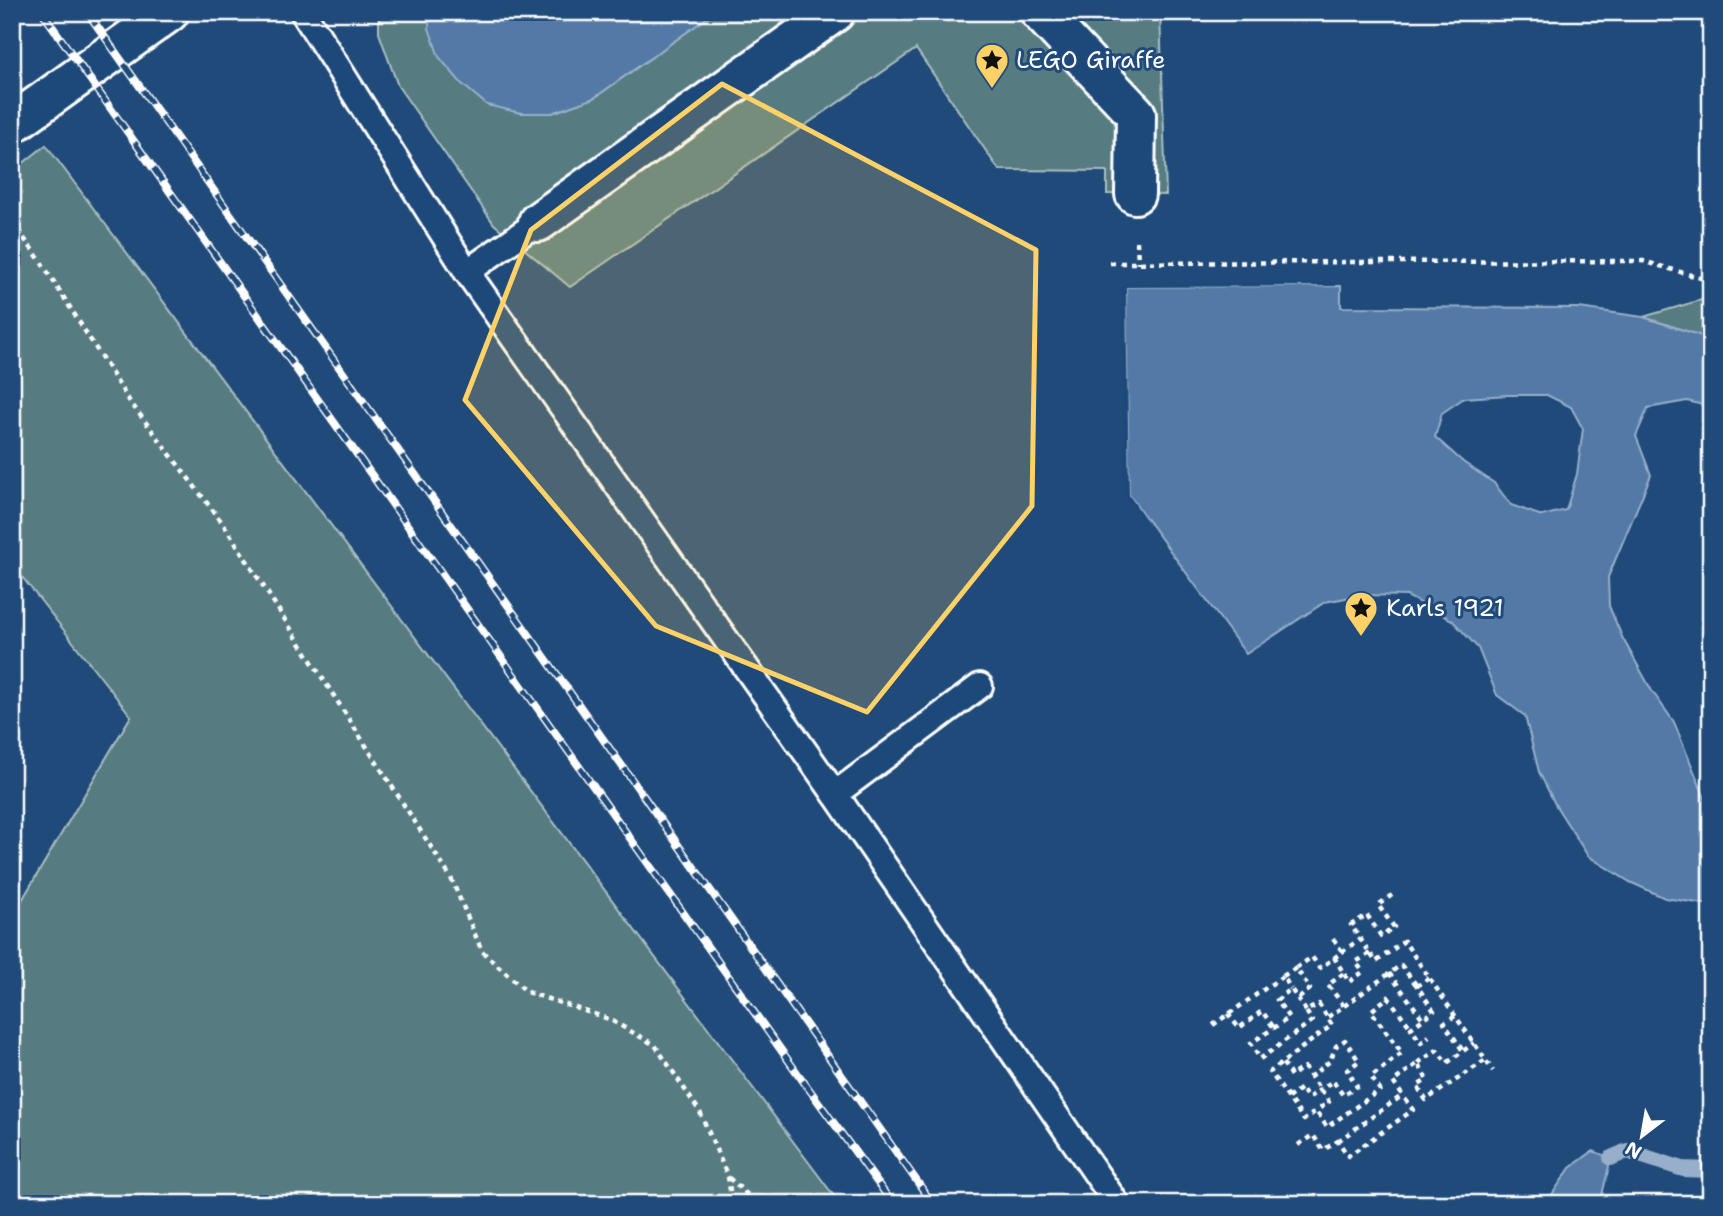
<svg xmlns="http://www.w3.org/2000/svg" width="1723" height="1216" font-family="'Shantell Sans',sans-serif">
<style>
.green{fill:#567c82;stroke:#aabec0;stroke-width:2}
.water{fill:#527aa6;stroke:#97afca;stroke-width:2;fill-rule:evenodd}
.pier{fill:#1f4a7a}
.lines{fill:none;stroke-linecap:round;stroke-linejoin:round}
.stream{stroke:#97afca;stroke-width:16}
.service-casing{stroke:#fff;stroke-width:30}
.pedestrian-casing{stroke:#fff;stroke-width:44}
.path{stroke:#fff;stroke-width:4.5;stroke-dasharray:5 5;stroke-linecap:butt}
.service{stroke:#1f4a7a;stroke-width:24}
.pedestrian{stroke:#1f4a7a;stroke-width:38}
.rail-casing{stroke:#fff;stroke-width:8}
.rail{stroke:#1f4a7a;stroke-width:5;stroke-dasharray:16;stroke-linecap:butt}
.marked{fill:#ffd166;fill-opacity:0.2;stroke:#ffd166;stroke-width:5;stroke-linejoin:round}
.labels{text-anchor:middle;stroke-width:6;stroke-linejoin:round;paint-order:stroke}
.poi-label{font-size:24px;fill:#fff;stroke:#1f4a7a;text-anchor:start}
</style>
<rect width="100%" height="100%" fill="#1f4a7a"/>
<filter id="ink" filterUnits="userSpaceOnUse"><feTurbulence type="fractalNoise" baseFrequency=".0143" numOctaves="2"/><feDisplacementMap in="SourceGraphic" scale="14" xChannelSelector="R" yChannelSelector="G"/><feConvolveMatrix kernelMatrix="1 2 1 2 8 2 1 2 1" color-interpolation-filters="sRGB"/></filter>
<g filter="url(#ink)">
<g class="green">
<path d="M 379,12 L 429,12 L 429,28 L 521,113 L 552,113 L 594,98 L 715,12 L 1160,12 L 1166,195 L 1107,194 L 1107,171 L 999,170 L 916,49 L 570,287 L 494,224 L 398,86 L 379,33 Z"/>
<path d="M 46,145 L 840,1204 L 12,1204 L 12,917 L 131,716 L 12,564 L 12,172 Z"/>
<path d="M 1711,297 L 1711,339 L 1643,317 Z"/>
</g>
<g class="water">
<path d="M 429,12 L 715,12 L 594,98 L 552,113 L 521,113 L 487,105 L 462,84 L 439,57 L 429,28 Z"/>
<path d="M 1341,286 L 1341,307 L 1579,308 L 1643,317 L 1711,339 L 1711,407 L 1687,401 L 1648,408 L 1636,436 L 1651,475 L 1608,577 L 1609,606 L 1622,637 L 1652,691 L 1674,722 L 1711,813 L 1711,905 L 1665,898 L 1630,882 L 1588,856 L 1556,806 L 1539,772 L 1525,716 L 1497,695 L 1478,648 L 1452,620 L 1407,596 L 1361,595 L 1325,602 L 1246,654 L 1129,495 L 1126,287 ZM 1508,395 L 1547,395 L 1571,407 L 1583,429 L 1577,474 L 1566,510 L 1542,516 L 1511,505 L 1494,483 L 1463,462 L 1435,437 L 1442,413 L 1464,398 Z"/>
<path d="M 1593,1151 L 1611,1158 L 1602,1195 L 1607,1204 L 1552,1204 L 1551,1196 L 1570,1168 Z"/>
</g>
<path class="pier" d="M 1126,283 L 1336,283 L 1336,286 L 1126,287 L 1129,495 L 1146,520 L 1144,522 L 1125,495 L 1122,287 Z"/>
<g class="lines">
<path class="stream" d="M 1611,1158 L 1627,1151 L 1683,1169 L 1711,1170"/>
<defs>
<g id="service">
<path d="M 303,12 L 467,272 L 835,794 L 1117,1204"/>
<path d="M 467,272 L 538,222"/>
<path d="M 835,794 L 980,686"/>
</g>
<g id="pedestrian">
<path d="M 1040,12 L 1136,114 L 1135,194"/>
<path d="M 12,124 L 169,12"/>
<path d="M 538,222 L 835,12"/>
</g>
</defs>
<use href="#service" class="service-casing"/>
<use href="#pedestrian" class="pedestrian-casing"/>
<g class="path">
<path d="M 12,222 L 40,260 L 128,399 L 224,525 L 451,878 L 482,951 L 527,992 L 609,1019 L 655,1045 L 700,1112 L 728,1177 L 732,1204"/>
<path d="M 1137,241 L 1138,263"/>
<path d="M 1110,263 L 1643,261 L 1711,281"/>
<path d="M 1392,895 L 1378,905 L 1394,927 L 1381,936 L 1367,915 L 1351,925 L 1376,962 L 1404,941 L 1493,1071"/>
<path d="M 1333,939 L 1342,951"/>
<path d="M 1334,957 L 1349,982 L 1363,972 L 1356,962 L 1370,953"/>
<path d="M 1296,968 L 1312,957 L 1320,968 L 1360,939"/>
<path d="M 1389,973 L 1423,1019"/>
<path d="M 1283,976 L 1296,968 L 1310,989 L 1297,1000"/>
<path d="M 1429,978 L 1417,986 L 1434,1011 L 1411,1028 L 1421,1043 L 1429,1036"/>
<path d="M 1344,1006 L 1401,965 L 1417,986"/>
<path d="M 1306,1011 L 1291,989 L 1277,1000 L 1289,1018 L 1251,1043 L 1260,1059 L 1312,1021 L 1306,1011 L 1319,1004 L 1332,1025 L 1270,1072 L 1304,1120 L 1316,1111 L 1327,1127 L 1380,1090 L 1371,1077 L 1402,1053 L 1371,1011 L 1388,997 L 1411,1028"/>
<path d="M 1228,1014 L 1239,1028 L 1262,1011 L 1274,1028"/>
<path d="M 1455,1016 L 1444,1023 L 1463,1051"/>
<path d="M 1328,1017 L 1344,1006 L 1328,985 L 1344,973"/>
<path d="M 1213,1025 L 1283,976 L 1291,989"/>
<path d="M 1283,1063 L 1291,1076 L 1304,1067 L 1329,1102 L 1316,1111"/>
<path d="M 1418,1063 L 1437,1050 L 1447,1063 L 1474,1043"/>
<path d="M 1288,1098 L 1301,1088 L 1308,1098 L 1333,1081 L 1343,1095 L 1357,1086 L 1347,1070 L 1359,1061 L 1345,1040 L 1336,1046 L 1330,1061 L 1311,1076"/>
<path d="M 1338,1141 L 1403,1095"/>
<path d="M 1298,1145 L 1313,1135 L 1323,1150 L 1338,1141 L 1348,1156 L 1413,1110 L 1393,1082 L 1418,1063 L 1427,1080 L 1417,1086 L 1426,1100 L 1486,1060"/>
<path d="M 729,1178 L 758,1204"/>
</g>
<use href="#service" class="service"/>
<use href="#pedestrian" class="pedestrian"/>
<defs>
<g id="rail">
<path d="M 42,12 L 798,1074 L 893,1204"/>
<path d="M 87,12 L 933,1204"/>
</g>
</defs>
<use href="#rail" class="rail-casing"/>
<use href="#rail" class="rail"/>
</g>
</g>
<path class="marked" d="M 722,84 L 1036,250 L 1032,506 L 867,712 L 656,626 L 465,400 L 531,230 Z"/>
<defs>
<symbol id="sight-pin" viewBox="-11 -11 22 30"><path d="M0 17L-7.5 6A9.5 9.5 0 1 1 7.5 6Z" fill="#ffd166" stroke="#1f4a7a"/><path d="M0-6L1.8-2.2L6-1.7L2.9 1.2L3.7 5.4L0 3.3L-3.7 5.4L-2.9 1.2L-6-1.7L-1.8-2.2Z" fill="#111"/></symbol>
</defs>
<g fill-rule="evenodd">
<use href="#sight-pin" x="973" y="41" width="38" height="52"/>
<use href="#sight-pin" x="1342" y="589" width="38" height="52"/>
</g>
<g class="labels">
<g class="poi-label">
<text x="1016" y="68">LEGO Giraffe</text>
<text x="1386" y="616">Karls 1921</text>
</g>
</g>
<rect width="1723" height="1216" fill="none" stroke="#1f4a7a" stroke-width="42"/>
<rect x="21" y="21" width="1681" height="1174" fill="none" stroke="#fff" stroke-width="2.5" filter="url(#ink)"/>
<g transform="translate(1642 1136) rotate(211)" stroke="#1f4a7a" stroke-width="5" paint-order="stroke">
<path d="M0-5L12 26L0 18L-12 26Z" fill="#ffffff"/>
<text y="-10" font-size="19" font-weight="bold" text-anchor="middle" fill="#ffffff">N</text>
</g>
</svg>
